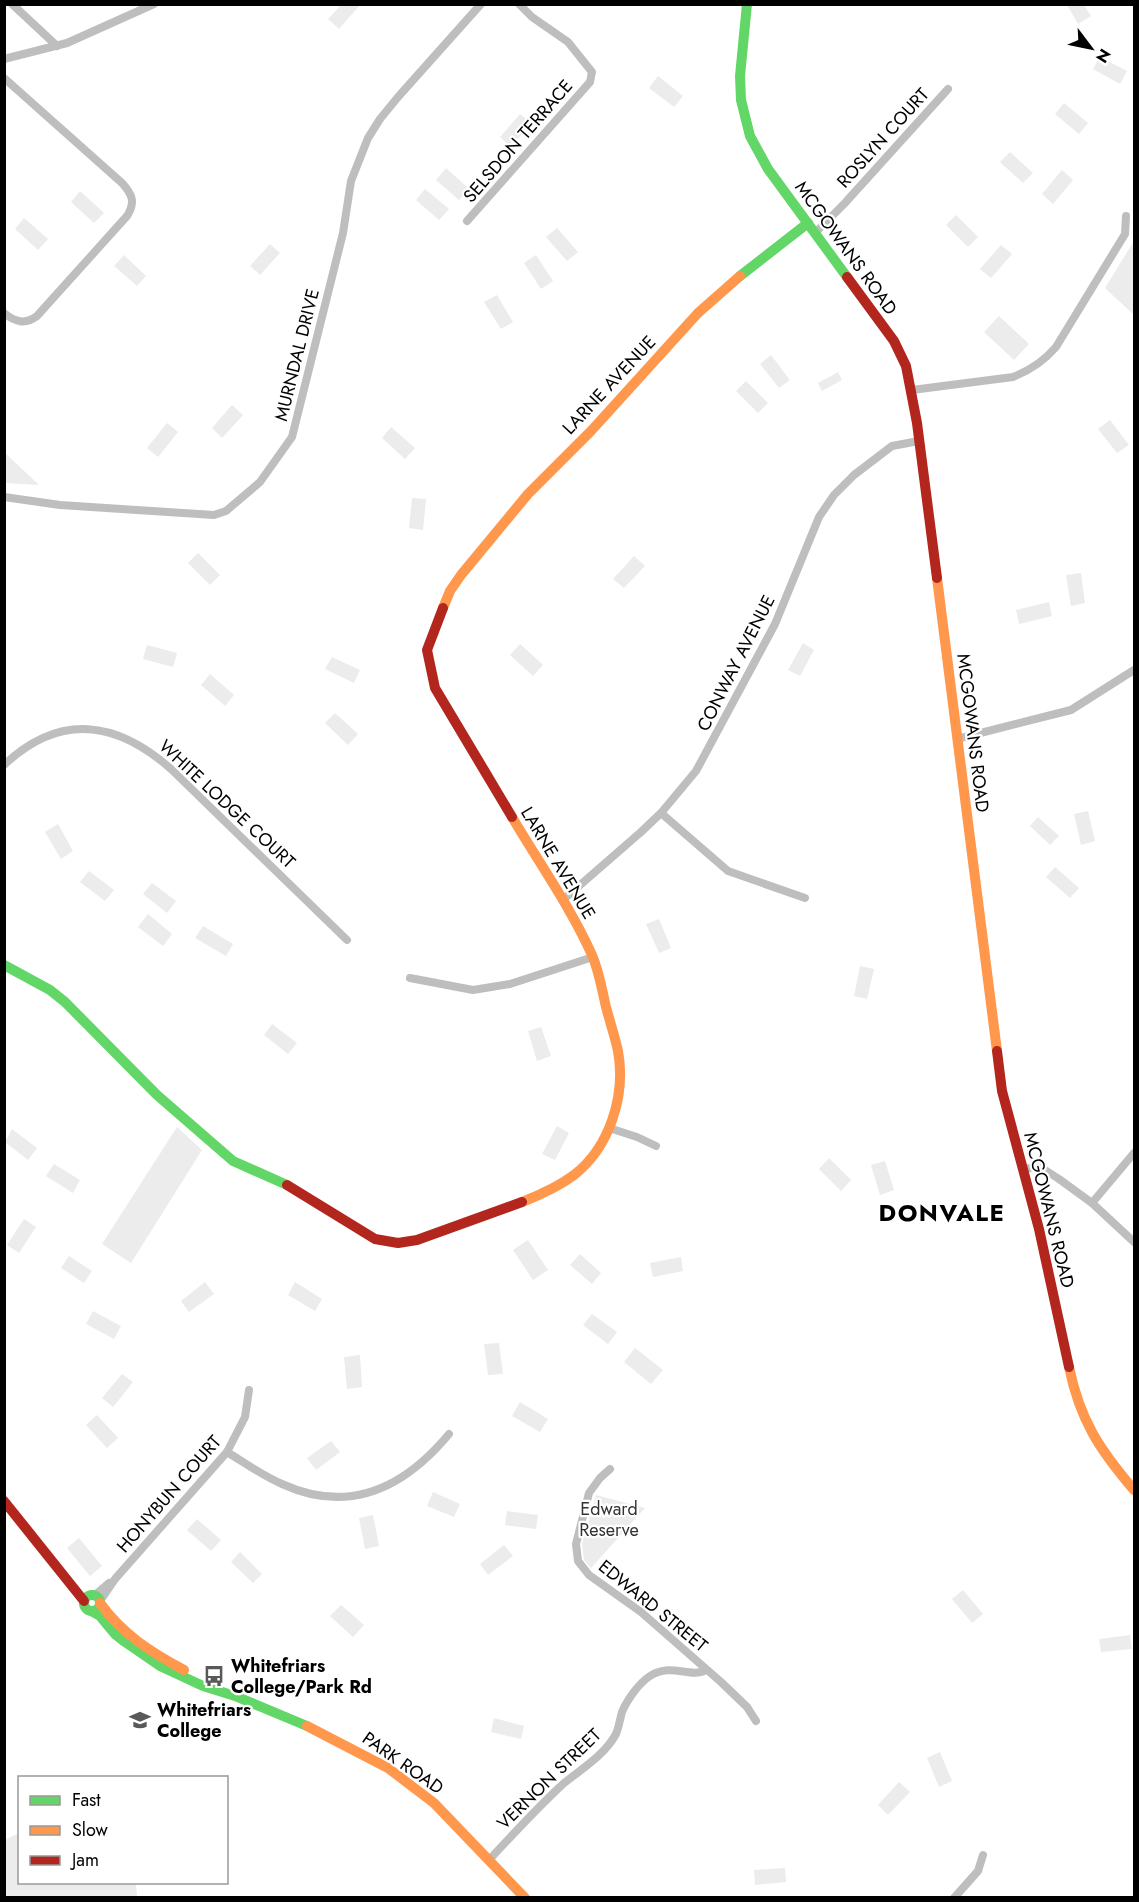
<svg xmlns="http://www.w3.org/2000/svg" width="1139" height="1902" font-family="Jost,sans-serif">
<style>
.green{fill:#ececec}
.lines{fill:none;stroke-linecap:round;stroke-linejoin:round}
.street{stroke:#bebebe;stroke-width:8}
.fast{stroke:#63d668;stroke-width:10}
.slow{stroke:#ff974d;stroke-width:10}
.jam{stroke:#b3261e;stroke-width:10}
.labels{text-anchor:middle;stroke-width:4.5;stroke-linejoin:round;paint-order:stroke}
.street-label{font-size:18px;fill:#000;stroke:#fff}
.park-label{font-size:18px;fill:#333;stroke:#fff}
.poi-label{font-size:18px;font-weight:bold;fill:#000;stroke:#fff;text-anchor:start}
.district-label{font-size:24px;font-weight:bold;letter-spacing:1.5px;fill:#000;stroke:#fff}
</style>
<rect width="100%" height="100%" fill="#fff"/>
<g class="green">
<path d="M 341,5 L 360,5 L 339,29 L 328,19 Z"/>
<path d="M 1067,5 L 1084,5 L 1091,16 L 1078,24 Z"/>
<path d="M 1100,57 L 1127,71 L 1120,84 L 1093,69 Z"/>
<path d="M 658,76 L 683,96 L 674,107 L 649,88 Z"/>
<path d="M 1064,103 L 1088,123 L 1079,134 L 1055,114 Z"/>
<path d="M 520,114 L 531,123 L 511,147 L 500,137 Z"/>
<path d="M 1010,152 L 1033,173 L 1023,183 L 1000,162 Z"/>
<path d="M 446,168 L 469,189 L 459,200 L 436,180 Z"/>
<path d="M 1062,170 L 1073,180 L 1053,204 L 1042,194 Z"/>
<path d="M 425,189 L 449,209 L 439,220 L 416,200 Z"/>
<path d="M 80,191 L 104,213 L 94,223 L 71,202 Z"/>
<path d="M 956,215 L 978,237 L 968,247 L 946,225 Z"/>
<path d="M 24,218 L 48,239 L 38,250 L 15,229 Z"/>
<path d="M 557,228 L 578,252 L 567,261 L 546,237 Z"/>
<path d="M 1134,241 L 1134,315 L 1105,288 Z"/>
<path d="M 270,244 L 280,253 L 260,275 L 250,266 Z"/>
<path d="M 1001,245 L 1012,254 L 991,278 L 980,269 Z"/>
<path d="M 124,255 L 146,276 L 137,286 L 114,266 Z"/>
<path d="M 536,255 L 553,281 L 541,289 L 524,263 Z"/>
<path d="M 497,295 L 513,322 L 501,329 L 484,302 Z"/>
<path d="M 999,316 L 1029,344 L 1014,360 L 984,332 Z"/>
<path d="M 771,355 L 790,380 L 779,388 L 760,364 Z"/>
<path d="M 838,372 L 842,380 L 822,391 L 818,383 Z"/>
<path d="M 746,381 L 768,403 L 758,413 L 736,391 Z"/>
<path d="M 232,405 L 243,415 L 222,438 L 212,428 Z"/>
<path d="M 1110,420 L 1129,445 L 1117,453 L 1098,429 Z"/>
<path d="M 167,423 L 178,432 L 158,457 L 147,448 Z"/>
<path d="M 391,427 L 415,448 L 405,459 L 382,438 Z"/>
<path d="M 4,453 L 5,453 L 39,485 L 5,483 Z"/>
<path d="M 412,498 L 426,499 L 423,530 L 409,528 Z"/>
<path d="M 198,553 L 220,575 L 210,585 L 188,563 Z"/>
<path d="M 634,556 L 645,566 L 624,588 L 613,579 Z"/>
<path d="M 1081,573 L 1085,603 L 1071,606 L 1066,575 Z"/>
<path d="M 1049,602 L 1052,616 L 1019,624 L 1016,610 Z"/>
<path d="M 803,643 L 814,650 L 800,676 L 788,670 Z"/>
<path d="M 520,644 L 543,665 L 533,676 L 510,655 Z"/>
<path d="M 147,645 L 177,653 L 173,667 L 143,659 Z"/>
<path d="M 332,657 L 360,670 L 354,683 L 325,669 Z"/>
<path d="M 210,674 L 234,695 L 225,706 L 201,685 Z"/>
<path d="M 335,713 L 358,734 L 348,745 L 325,723 Z"/>
<path d="M 1088,811 L 1095,841 L 1081,845 L 1074,814 Z"/>
<path d="M 1038,817 L 1059,836 L 1050,845 L 1030,826 Z"/>
<path d="M 58,824 L 73,851 L 61,859 L 45,832 Z"/>
<path d="M 1055,867 L 1079,888 L 1070,898 L 1046,877 Z"/>
<path d="M 89,871 L 114,890 L 105,901 L 80,882 Z"/>
<path d="M 152,883 L 176,901 L 167,913 L 143,894 Z"/>
<path d="M 148,914 L 172,934 L 163,946 L 138,927 Z"/>
<path d="M 659,919 L 671,948 L 659,953 L 646,924 Z"/>
<path d="M 203,926 L 233,944 L 226,956 L 195,938 Z"/>
<path d="M 860,966 L 874,969 L 867,999 L 854,996 Z"/>
<path d="M 272,1024 L 297,1043 L 288,1054 L 264,1035 Z"/>
<path d="M 541,1027 L 551,1056 L 537,1061 L 528,1031 Z"/>
<path d="M 557,1126 L 569,1133 L 555,1160 L 542,1154 Z"/>
<path d="M 177,1127 L 202,1150 L 131,1263 L 102,1244 Z"/>
<path d="M 12,1129 L 37,1148 L 28,1160 L 5,1142 Z"/>
<path d="M 829,1158 L 851,1180 L 841,1191 L 819,1169 Z"/>
<path d="M 885,1161 L 894,1190 L 880,1195 L 871,1165 Z"/>
<path d="M 54,1164 L 80,1180 L 73,1193 L 46,1176 Z"/>
<path d="M 24,1219 L 36,1227 L 19,1253 L 7,1245 Z"/>
<path d="M 528,1240 L 548,1270 L 533,1280 L 513,1250 Z"/>
<path d="M 580,1254 L 601,1273 L 592,1284 L 570,1265 Z"/>
<path d="M 69,1256 L 92,1271 L 84,1283 L 61,1268 Z"/>
<path d="M 681,1257 L 683,1271 L 653,1277 L 650,1263 Z"/>
<path d="M 205,1282 L 214,1294 L 189,1312 L 181,1301 Z"/>
<path d="M 295,1282 L 322,1299 L 315,1311 L 288,1295 Z"/>
<path d="M 93,1311 L 121,1326 L 114,1339 L 86,1324 Z"/>
<path d="M 592,1314 L 617,1332 L 608,1344 L 583,1325 Z"/>
<path d="M 499,1343 L 503,1374 L 488,1375 L 484,1344 Z"/>
<path d="M 635,1348 L 663,1370 L 651,1384 L 624,1362 Z"/>
<path d="M 360,1355 L 362,1387 L 347,1389 L 344,1357 Z"/>
<path d="M 122,1374 L 133,1382 L 113,1407 L 102,1398 Z"/>
<path d="M 520,1402 L 548,1419 L 540,1432 L 512,1416 Z"/>
<path d="M 97,1415 L 118,1438 L 107,1448 L 86,1425 Z"/>
<path d="M 331,1441 L 340,1452 L 316,1470 L 307,1458 Z"/>
<path d="M 433,1492 L 460,1504 L 454,1517 L 427,1506 Z"/>
<path d="M 596,1495 L 645,1508 L 591,1568 L 584,1560 L 582,1544 Z"/>
<path d="M 507,1511 L 538,1515 L 536,1529 L 505,1525 Z"/>
<path d="M 373,1515 L 379,1546 L 365,1549 L 359,1518 Z"/>
<path d="M 197,1519 L 221,1540 L 211,1551 L 187,1530 Z"/>
<path d="M 79,1538 L 102,1566 L 90,1576 L 67,1548 Z"/>
<path d="M 504,1545 L 513,1556 L 488,1575 L 480,1564 Z"/>
<path d="M 240,1552 L 262,1574 L 253,1583 L 231,1562 Z"/>
<path d="M 963,1590 L 983,1614 L 972,1623 L 952,1599 Z"/>
<path d="M 341,1605 L 364,1625 L 353,1637 L 330,1616 Z"/>
<path d="M 1130,1635 L 1132,1649 L 1101,1652 L 1099,1639 Z"/>
<path d="M 494,1718 L 524,1726 L 521,1739 L 491,1732 Z"/>
<path d="M 940,1752 L 952,1781 L 939,1787 L 927,1758 Z"/>
<path d="M 899,1782 L 910,1792 L 888,1815 L 878,1805 Z"/>
<path d="M 19,1833 L 20,1882 L 136,1883 L 137,1897 L 5,1897 L 5,1840 Z"/>
<path d="M 785,1868 L 786,1882 L 755,1885 L 754,1870 Z"/>
</g>
<g class="lines">
<g class="street">
<path d="M 12,4 L 57,46"/>
<path d="M 4,59 L 67,43 L 154,4"/>
<path d="M 4,78 L 122,183 C 132,194 136,202 127,216 L 37,316 C 25,325 15,322 4,313"/>
<path d="M 467,221 L 590,82 L 592,72 L 568,42 L 532,17 L 519,4"/>
<path d="M 815,233 L 844,204 L 948,89"/>
<path d="M 912,390 L 1013,377 C 1031,370 1044,361 1056,347 L 1125,234 L 1126,216"/>
<path d="M 4,497 L 60,505 L 214,515 L 226,511 L 260,482 L 292,437 L 343,233 L 351,181 L 368,138 L 380,119 L 398,97 L 481,4"/>
<path d="M 957,739 L 1071,710 L 1134,670"/>
<path d="M 4,765 C 60,712 117,721 171,769 L 347,940"/>
<path d="M 661,813 L 728,871 L 805,898"/>
<path d="M 564,899 L 641,832 L 661,813 L 696,771 L 775,624 L 819,517 L 834,495 L 854,475 L 892,446 L 919,441"/>
<path d="M 410,978 L 473,990 L 510,984 L 593,957"/>
<path d="M 609,1128 L 637,1137 L 656,1146"/>
<path d="M 1025,1169 L 1035,1167 L 1042,1168 L 1059,1179 L 1092,1203 L 1134,1242"/>
<path d="M 1092,1203 L 1134,1153"/>
<path d="M 227,1452 C 245,1463 263,1476 282,1484 C 350,1515 405,1487 449,1434"/>
<path d="M 610,1469 L 600,1478 L 589,1493 L 576,1544 L 578,1561 L 589,1575 L 641,1612 L 721,1682 L 747,1707 L 756,1721"/>
<path d="M 95,1595 L 109,1583"/>
<path d="M 100,1601 L 115,1579 L 227,1452 L 245,1417 L 249,1390"/>
<path d="M 489,1860 C 513,1834 537,1808 563,1784 C 581,1769 604,1756 616,1734 C 619,1727 620,1719 622,1712 C 627,1700 639,1683 650,1676 C 672,1662 690,1679 706,1670"/>
<path d="M 954,1898 L 978,1871 L 983,1855"/>
</g>
<g class="fast">
<path d="M 747,4 L 740,76 L 741,100 L 750,136 L 768,169 L 847,277"/>
<path d="M 740,276 L 808,223"/>
<path d="M 4,965 L 50,990 L 65,1002 L 157,1095 L 233,1161 L 287,1185"/>
<circle cx="92" cy="1603" r="8"/>
<path d="M 91,1611 L 100,1616 L 115,1634 L 125,1642 L 160,1666 L 203,1686 L 235,1696 L 307,1726"/>
</g>
<g class="slow">
<path d="M 937,578 L 997,1051"/>
<path d="M 443,608 L 450,591 L 461,575 L 528,494 L 591,431 L 698,313 L 740,276"/>
<path d="M 512,817 C 539,863 570,906 592,955 C 599,971 602,990 606,1007 C 610,1022 615,1037 618,1051 C 626,1095 610,1147 574,1175 C 558,1187 540,1195 522,1202"/>
<path d="M 1069,1367 C 1080,1420 1099,1449 1134,1490"/>
<path d="M 100,1603 C 122,1634 151,1652 184,1670"/>
<path d="M 307,1726 L 388,1768 L 434,1803 L 525,1898"/>
</g>
<g class="jam">
<path d="M 847,277 L 894,341 L 906,366 L 917,423 L 937,578"/>
<path d="M 443,608 L 427,650 L 435,688 L 512,817"/>
<path d="M 997,1051 L 1002,1091 L 1039,1229 L 1069,1367"/>
<path d="M 287,1185 L 375,1239 L 398,1243 L 417,1240 L 522,1202"/>
<path d="M 4,1501 L 84,1601"/>
</g>
</g>
<defs>
<symbol id="bus-bare" viewBox="-9 -9 18 18"><path d="M-5-6H5V4H4V6H2V4H-2V6H-4V4H-5ZM-3.5-4V0h7V-4ZM-3.5 1.2v1.5H-2V1.2ZM2 1.2v1.5H3.5V1.2Z" fill="#595959" stroke="#fff" stroke-width="2.5" paint-order="stroke"/></symbol>
<symbol id="school-bare" viewBox="-9 -9 18 18"><path d="M0-5L7-2L0 1L-7-2ZM-4 1L0 2.5L4 1V4Q0 6-4 4Z" fill="#595959" stroke="#fff" stroke-width="2.5" paint-order="stroke"/></symbol>
</defs>
<g fill-rule="evenodd">
<use href="#bus-bare" x="199" y="1661" width="30" height="30"/>
<use href="#school-bare" x="125" y="1705" width="30" height="30"/>
</g>
<g class="labels">
<g class="street-label">
<text transform="translate(883 138) rotate(-48)" y="6">ROSLYN COURT</text>
<text transform="translate(518 141) rotate(-49)" y="6">SELSDON TERRACE</text>
<text transform="translate(846 248) rotate(54)" y="6">MCGOWANS ROAD</text>
<text transform="translate(297 355) rotate(-76)" y="6">MURNDAL DRIVE</text>
<text transform="translate(609 385) rotate(-47)" y="6">LARNE AVENUE</text>
<text transform="translate(736 663) rotate(-63)" y="6">CONWAY AVENUE</text>
<text transform="translate(973 733) rotate(83)" y="6">MCGOWANS ROAD</text>
<text transform="translate(227 804) rotate(43)" y="6">WHITE LODGE COURT</text>
<text transform="translate(558 863) rotate(59)" y="6">LARNE AVENUE</text>
<text transform="translate(1049 1210) rotate(76)" y="6">MCGOWANS ROAD</text>
<text transform="translate(169 1494) rotate(-49)" y="6">HONYBUN COURT</text>
<text transform="translate(653 1606) rotate(39)" y="6">EDWARD STREET</text>
<text transform="translate(403 1763) rotate(35)" y="6">PARK ROAD</text>
<text transform="translate(549 1779) rotate(-44)" y="6">VERNON STREET</text>
</g>
<g class="park-label">
<text x="609" y="1515">Edward<tspan x="609" dy="21">Reserve</tspan></text>
</g>
<g class="poi-label">
<text x="231" y="1672">Whitefriars<tspan x="231" dy="21">College/Park Rd</tspan></text>
<text x="157" y="1716">Whitefriars<tspan x="157" dy="21">College</tspan></text>
</g>
<g class="district-label">
<text x="942" y="1221">DONVALE</text>
</g>
</g>
<rect width="1139" height="1902" fill="none" stroke="#000000" stroke-width="12"/>
<rect x="18" y="1776" width="210" height="108" fill="#ffffff" stroke="#999999" stroke-width="1.5"/>
<rect x="30" y="1796" width="30" height="9" fill="#63d668" stroke="#999999" stroke-width="1.5"/>
<text x="72" y="1806" font-size="18" fill="#000000">Fast</text>
<rect x="30" y="1826" width="30" height="9" fill="#ff974d" stroke="#999999" stroke-width="1.5"/>
<text x="72" y="1836" font-size="18" fill="#000000">Slow</text>
<rect x="30" y="1856" width="30" height="9" fill="#b3261e" stroke="#999999" stroke-width="1.5"/>
<text x="72" y="1866" font-size="18" fill="#000000">Jam</text>
<g transform="translate(1091 48) rotate(122)" stroke="#ffffff" stroke-width="4.5" paint-order="stroke">
<path d="M0-4.5L10 22L0 15L-10 22Z" fill="#000000"/>
<text y="-9" font-size="16" font-weight="bold" text-anchor="middle" fill="#000000">N</text>
</g>
</svg>
